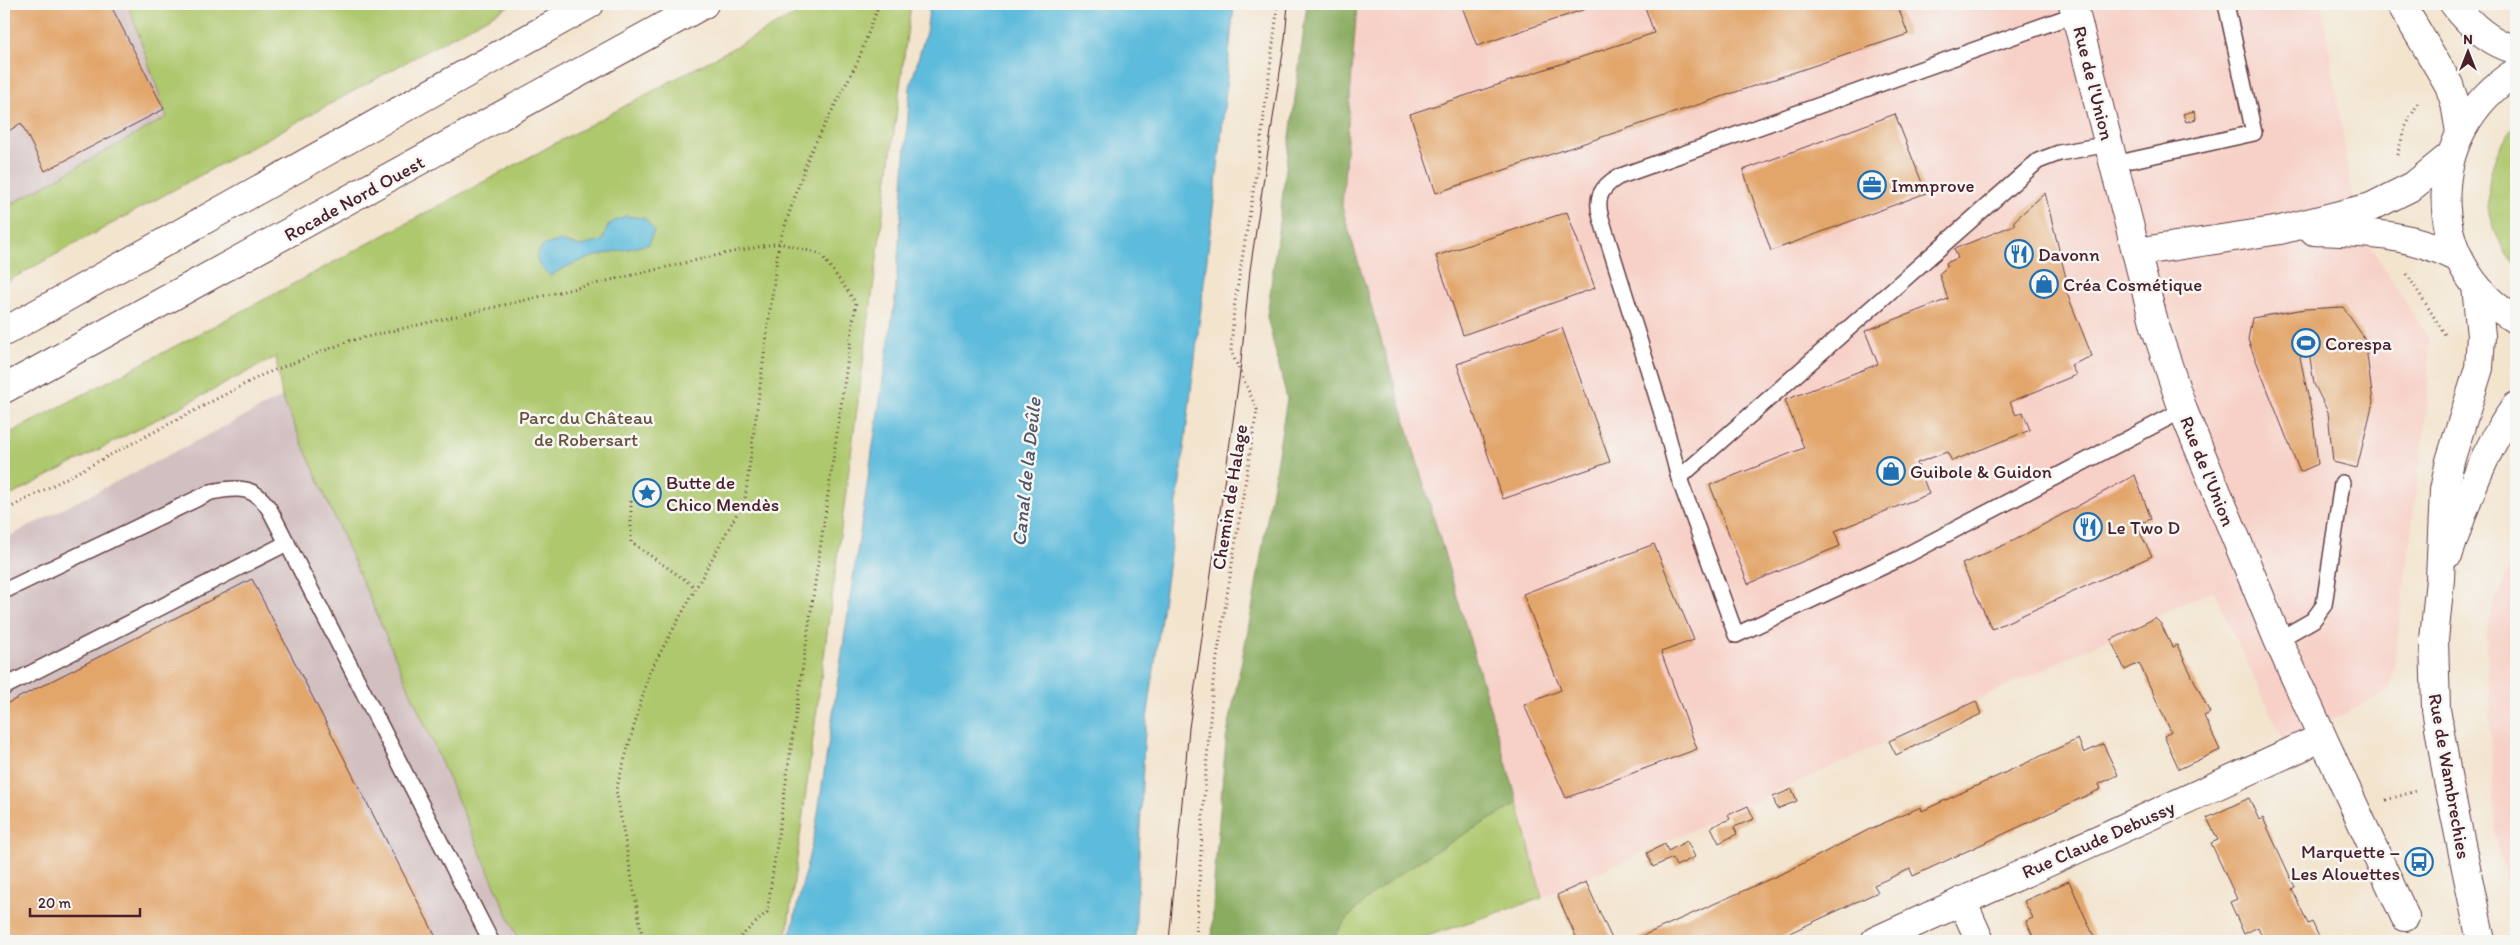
<svg xmlns="http://www.w3.org/2000/svg" width="2520" height="945" font-family="Itim,sans-serif">
<style>
.built{fill:#f7d1c7}
.industrial{fill:#d2bfc0}
.green{fill:#aec86d;stroke:#7c744c}
.forest{fill:#8aac60;stroke:#6a6646}
.water{fill:#5dbbdb;stroke:#546d83}
.building{fill:#e2a56a}
.lines{fill:none;stroke-linecap:round;stroke-linejoin:round}
.lane-casing{stroke:#633d43;stroke-width:18}
.street-casing{stroke:#633d43;stroke-width:30}
.secondary-casing{stroke:#633d43;stroke-width:30}
.primary-casing{stroke:#633d43;stroke-width:30}
.highway-casing{stroke:#633d43;stroke-width:30}
.path{stroke:#633d43;stroke-width:3;stroke-dasharray:1 4;stroke-linecap:butt}
.lane{stroke:#fff;stroke-width:15}
.street{stroke:#fff;stroke-width:28}
.secondary{stroke:#fff;stroke-width:28}
.primary{stroke:#fff;stroke-width:28}
.highway{stroke:#fff;stroke-width:28}
.tram{stroke:#4a1f2b;stroke-width:1}
.labels{text-anchor:middle;stroke-width:5;stroke-linejoin:round;paint-order:stroke}
.street-label{font-size:19px;fill:#4a1f2b;stroke:#f6f6f2}
.poi-label{font-size:19px;fill:#4a1f2b;stroke:#f6f6f2;text-anchor:start}
.park-label{font-size:19px;fill:#68523f;stroke:#f6f6f2}
.water-label{font-size:20px;font-style:italic;fill:#515669;stroke:#f6f6f2}
</style>
<rect width="100%" height="100%" fill="#f6f6f2"/>
<filter id="ink" filterUnits="userSpaceOnUse"><feTurbulence type="fractalNoise" baseFrequency=".02" numOctaves="2"/><feDisplacementMap in="SourceGraphic" scale="10" xChannelSelector="R" yChannelSelector="G"/><feConvolveMatrix kernelMatrix="1 2 1 2 8 2 1 2 1" color-interpolation-filters="sRGB"/></filter>
<filter id="wash" filterUnits="userSpaceOnUse"><feTurbulence type="fractalNoise" baseFrequency=".0096" numOctaves="4" result="noise"/><feDisplacementMap in="SourceGraphic" scale="20" xChannelSelector="R" yChannelSelector="G"/><feGaussianBlur stdDeviation="1.12" result="paint"/><feColorMatrix in="noise" values="0 0 0 0 0 0 0 0 0 0 0 0 0 0 0 0 0 1.4 0 .05"/><feComposite in="paint" operator="in"/></filter>
<g filter="url(#wash)">
<rect width="100%" height="100%" fill="#f3e4ce"/>
<g class="built">
<path d="M 1357,4 L 2322,4 L 2357,224 L 2430,342 L 2427,407 L 2391,690 L 2285,744 L 2213,590 L 1930,722 L 1542,898 L 1518,803 L 1342,207 Z"/>
<path d="M 2516,551 L 2516,929 L 2495,832 L 2486,627 Z"/>
</g>
<g class="industrial">
<path d="M 4,4 L 128,4 L 167,117 L 4,208 Z"/>
<path d="M 282,397 L 519,941 L 4,941 L 4,539 Z"/>
</g>
<g class="green">
<path d="M 128,4 L 512,4 L 4,283 L 4,208 L 167,117 Z"/>
<path d="M 815,4 L 911,4 L 786,941 L 519,941 L 282,397 L 276,357 L 4,499 L 4,436 L 267,298 Z"/>
<path d="M 2516,126 L 2516,265 C 2480,227 2479,163 2516,126 Z"/>
<path d="M 1518,803 L 1542,898 L 1412,941 L 1333,941 C 1356,888 1468,833 1518,803 Z"/>
</g>
<path class="forest" d="M 1307,4 L 1357,4 L 1342,207 L 1518,803 C 1468,834 1356,888 1333,941 L 1212,941 L 1214,881 L 1226,740 L 1253,604 L 1287,399 L 1267,317 Z"/>
<g class="water">
<path d="M 930,4 L 1234,4 L 1220,150 L 1182,466 L 1144,742 L 1135,941 L 789,941 L 816,826 L 895,299 L 910,87 L 926,32 Z"/>
<path d="M 625,216 L 644,218 L 654,230 L 649,244 C 613,253 583,255 550,276 L 540,266 L 536,257 L 542,246 L 559,241 L 580,246 L 602,241 L 609,224 Z"/>
</g>
<g id="blocks">
<g class="building">
<path d="M 4,4 L 110,4 L 164,109 L 45,171 L 21,123 L 4,134 Z"/>
<path d="M 1461,4 L 1600,4 L 1477,46 Z"/>
<path d="M 1644,4 L 1897,4 L 1908,34 L 1436,193 L 1410,114 L 1654,33 Z"/>
<path d="M 2194,111 L 2196,119 L 2186,122 L 2183,114 Z"/>
<path d="M 1895,114 L 1926,193 L 1771,251 L 1743,170 Z"/>
<path d="M 2045,193 L 2069,290 L 2066,291 L 2092,356 L 2071,365 L 2076,375 L 2010,402 L 2016,415 L 2023,412 L 2030,430 L 1952,461 L 1947,452 L 1917,463 L 1929,494 L 1835,531 L 1840,546 L 1748,584 L 1710,485 L 1804,448 L 1785,400 L 1878,364 L 1865,331 L 1948,299 L 1939,274 L 1947,267 L 1946,263 L 1958,258 L 1954,249 L 2014,225 L 2014,221 Z"/>
<path d="M 1567,212 L 1595,288 L 1463,335 L 1436,256 Z"/>
<path d="M 2343,307 L 2365,339 L 2373,402 L 2357,468 L 2333,462 L 2328,412 L 2314,384 L 2309,352 L 2300,357 L 2313,420 L 2318,464 L 2300,472 L 2248,340 L 2252,318 L 2305,309 Z"/>
<path d="M 1562,328 L 1610,462 L 1503,499 L 1457,364 Z"/>
<path d="M 2135,475 L 2151,519 L 2136,525 L 2152,556 L 1992,629 L 1962,564 L 2015,540 Z"/>
<path d="M 1654,544 L 1694,640 L 1661,652 L 1697,749 L 1566,798 L 1524,705 L 1561,690 L 1523,594 Z"/>
<path d="M 252,579 L 438,941 L 4,941 L 4,705 Z"/>
<path d="M 2155,618 L 2161,624 L 2172,647 L 2177,645 L 2210,713 L 2204,716 L 2220,750 L 2179,769 L 2164,736 L 2171,732 L 2139,663 L 2125,670 L 2111,640 Z"/>
<path d="M 1976,701 L 1981,714 L 1896,755 L 1889,741 Z"/>
<path d="M 2078,739 L 2084,753 L 2103,744 L 2118,775 L 2099,784 L 2101,789 L 1913,876 L 1910,869 L 1874,885 L 1878,892 L 1783,936 L 1772,941 L 1631,941 L 1790,870 L 1870,829 L 1921,807 L 1922,811 Z"/>
<path d="M 1792,789 L 1797,801 L 1777,809 L 1773,797 Z"/>
<path d="M 2249,798 L 2259,820 L 2263,818 L 2295,887 L 2292,889 L 2308,924 L 2312,922 L 2321,941 L 2264,941 L 2258,927 L 2244,934 L 2230,902 L 2237,899 L 2211,843 L 2218,840 L 2207,818 Z"/>
<path d="M 1748,806 L 1754,819 L 1734,827 L 1737,834 L 1719,843 L 1711,827 L 1730,819 L 1728,815 Z"/>
<path d="M 1687,841 L 1695,857 L 1676,866 L 1672,858 L 1653,867 L 1647,853 L 1665,844 L 1668,851 Z"/>
<path d="M 2069,881 L 2096,941 L 2035,941 L 2026,921 L 2033,918 L 2024,901 Z"/>
<path d="M 1586,882 L 1606,926 L 1613,941 L 1578,941 L 1577,939 L 1557,895 Z"/>
</g>
</g>
</g>
<g filter="url(#ink)">
<use href="#blocks" fill-opacity="0" stroke="#633d43" stroke-width="1"/>
<g class="lines">
<defs>
<g id="lane">
<path d="M 2076,14 L 1618,177 C 1601,187 1595,198 1601,218 L 1661,410 L 1679,478 L 1736,635 L 1899,559 L 2183,410"/>
<path d="M 2114,164 L 2254,133 L 2226,4"/>
<path d="M 1679,478 L 2038,161 L 2059,153 L 2109,144"/>
<path d="M 4,591 L 211,492 C 240,486 257,486 272,514 L 491,941"/>
<path d="M 2278,640 L 2313,620 L 2324,605 L 2342,483"/>
<path d="M 4,687 L 287,543"/>
</g>
<g id="street">
<path d="M 2073,4 L 2155,326 L 2183,410 L 2278,640 L 2405,917"/>
<path d="M 2314,231 C 2367,233 2411,233 2460,259"/>
<path d="M 2136,252 L 2280,230 L 2371,207 L 2413,186 L 2451,155"/>
<path d="M 1962,901 L 1980,941"/>
<path d="M 1875,941 L 2321,738"/>
</g>
<g id="secondary">
<path d="M 2476,286 L 2481,336 L 2479,368 L 2450,461 L 2444,490 L 2440,579 L 2434,640 L 2436,709 L 2448,781 L 2481,941"/>
<path d="M 2449,553 C 2466,502 2483,450 2516,406"/>
</g>
<g id="primary">
<path d="M 2401,4 L 2449,85 L 2455,103 L 2460,132"/>
<path d="M 2454,4 C 2470,25 2491,43 2516,50"/>
<path d="M 2516,72 C 2423,130 2421,264 2516,320"/>
</g>
<g id="highway">
<path d="M 4,332 L 590,4"/>
<path d="M 4,389 L 704,4"/>
</g>
</defs>
<use href="#lane" class="lane-casing"/>
<use href="#street" class="street-casing"/>
<use href="#secondary" class="secondary-casing"/>
<use href="#primary" class="primary-casing"/>
<use href="#highway" class="highway-casing"/>
<g class="path">
<path d="M 2397,155 L 2405,128 L 2419,101"/>
<path d="M 2407,274 L 2446,336"/>
<path d="M 631,501 L 631,542 L 695,587"/>
<path d="M 4,511 L 262,375 L 349,341 L 727,253 L 779,243 L 821,254 L 856,303 L 767,912 L 736,941"/>
<path d="M 2386,800 L 2416,791"/>
<path d="M 643,941 L 616,790 L 649,673 L 745,499 L 779,243 L 809,155 L 858,61 L 879,4"/>
<path d="M 1196,941 L 1204,797 L 1213,682 L 1257,410 L 1231,351 L 1234,308 L 1259,156 L 1278,4"/>
</g>
<use href="#lane" class="lane"/>
<use href="#street" class="street"/>
<use href="#secondary" class="secondary"/>
<use href="#primary" class="primary"/>
<use href="#highway" class="highway"/>
<path class="tram" d="M 1169,941 L 1189,728 L 1240,372 L 1250,270 L 1285,39 L 1288,4"/>
</g>
</g>
<defs>
<symbol id="office-ring" viewBox="-11 -11 22 22"><circle r="9.5" fill="#f6f6f2" stroke="#1f6fb2" stroke-width="1.5"/><path d="M-6-3h4V-5.5h4V-3h4V5H-6ZM-1-4.5V-3h2v-1.5ZM-6 0V1H6V0Z" fill="#1f6fb2"/></symbol>
<symbol id="restaurant-ring" viewBox="-11 -11 22 22"><circle r="9.5" fill="#f6f6f2" stroke="#1f6fb2" stroke-width="1.5"/><path d="M-5-6h1v4h1v-4h1v4h1v-4h1v5L-1.5 .5V6h-2V.5L-5-1ZM5-6V6H3V1.5H1.5Q1.5-4 5-6Z" fill="#1f6fb2"/></symbol>
<symbol id="shop-ring" viewBox="-11 -11 22 22"><circle r="9.5" fill="#f6f6f2" stroke="#1f6fb2" stroke-width="1.5"/><path d="M-5-2.5h2.3a2.7 3.5 0 0 1 5.4 0H5L5.5 6h-11ZM-1.5-2.5h3a1.5 2.3 0 0 0-3 0Z" fill="#1f6fb2"/></symbol>
<symbol id="stadium-ring" viewBox="-11 -11 22 22"><circle r="9.5" fill="#f6f6f2" stroke="#1f6fb2" stroke-width="1.5"/><path d="M0-5a6.5 5 0 1 0 0 10a6.5 5 0 1 0 0-10ZM-3.5-1.8h7v3.6h-7Z" fill="#1f6fb2"/></symbol>
<symbol id="sight-ring" viewBox="-11 -11 22 22"><circle r="9.5" fill="#f6f6f2" stroke="#1f6fb2" stroke-width="1.5"/><path d="M0-6L1.8-2.2L6-1.7L2.9 1.2L3.7 5.4L0 3.3L-3.7 5.4L-2.9 1.2L-6-1.7L-1.8-2.2Z" fill="#1f6fb2"/></symbol>
<symbol id="bus-ring" viewBox="-11 -11 22 22"><circle r="9.5" fill="#f6f6f2" stroke="#1f6fb2" stroke-width="1.5"/><path d="M-5-6H5V4H4V6H2V4H-2V6H-4V4H-5ZM-3.5-4V0h7V-4ZM-3.5 1.2v1.5H-2V1.2ZM2 1.2v1.5H3.5V1.2Z" fill="#1f6fb2"/></symbol>
</defs>
<g fill-rule="evenodd">
<use href="#office-ring" x="1856" y="169" width="32" height="32"/>
<use href="#restaurant-ring" x="2003" y="238" width="32" height="32"/>
<use href="#shop-ring" x="2028" y="268" width="32" height="32"/>
<use href="#stadium-ring" x="2290" y="327" width="32" height="32"/>
<use href="#shop-ring" x="1875" y="455" width="32" height="32"/>
<use href="#sight-ring" x="631" y="477" width="32" height="32"/>
<use href="#restaurant-ring" x="2072" y="511" width="32" height="32"/>
<use href="#bus-ring" x="2403" y="846" width="32" height="32"/>
</g>
<g class="labels">
<g class="street-label">
<text transform="translate(2094 83) rotate(76)" y="7">Rue de l'Union</text>
<text transform="translate(354 198) rotate(-29)" y="7">Rocade Nord Ouest</text>
<text transform="translate(2208 471) rotate(68)" y="7">Rue de l'Union</text>
<text transform="translate(1229 497) rotate(-81)" y="7">Chemin de Halage</text>
<text transform="translate(2450 776) rotate(80)" y="7">Rue de Wambrechies</text>
<text transform="translate(2098 839) rotate(-24)" y="7">Rue Claude Debussy</text>
</g>
<g class="poi-label">
<text x="1891" y="192">Immprove</text>
<text x="2038" y="261">Davonn</text>
<text x="2063" y="291">Créa Cosmétique</text>
<text x="2325" y="350">Corespa</text>
<text x="1910" y="478">Guibole &amp; Guidon</text>
<text x="666" y="489">Butte de<tspan x="666" dy="22">Chico Mendès</tspan></text>
<text x="2107" y="534">Le Two D</text>
<text x="2400" y="858" text-anchor="end">Marquette –<tspan x="2400" dy="22">Les Alouettes</tspan></text>
</g>
<g class="park-label">
<text x="586" y="424">Parc du Château<tspan x="586" dy="22">de Robersart</tspan></text>
</g>
<g class="water-label">
<text transform="translate(1026 472) rotate(-84)" y="7">Canal de la Deûle</text>
</g>
</g>
<rect width="2520" height="945" fill="none" stroke="#f6f6f2" stroke-width="20"/>
<g transform="translate(2468 52)" stroke="#f6f6f2" stroke-width="4" paint-order="stroke">
<path d="M0-4L9 19L0 12L-9 19Z" fill="#4a1f2b"/>
<text y="-8" font-size="14" font-weight="bold" text-anchor="middle" fill="#4a1f2b">N</text>
</g>
<path d="M30 908v8h110v-8" fill="none" stroke="#4a1f2b" stroke-width="2.5"/>
<text x="38" y="908" font-size="15" fill="#4a1f2b" stroke="#f6f6f2" stroke-width="4" paint-order="stroke">20 m</text>
</svg>
